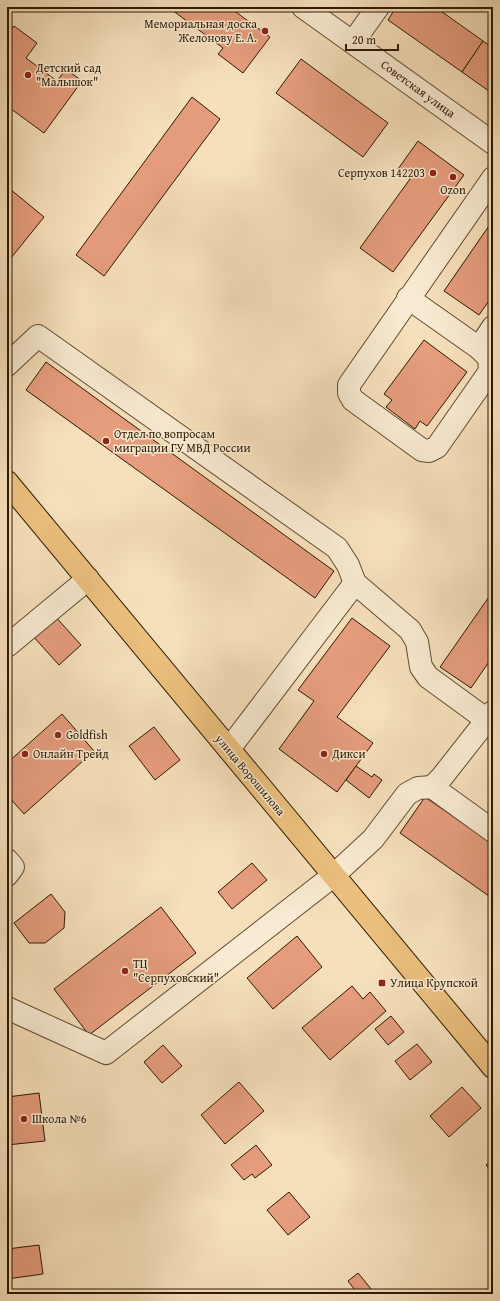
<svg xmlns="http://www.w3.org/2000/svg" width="500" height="1301" font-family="'Gentium Book Plus',serif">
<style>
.building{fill:#e69d7e;stroke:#2d1900}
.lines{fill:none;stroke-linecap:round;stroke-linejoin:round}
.minor-casing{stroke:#5f4b2f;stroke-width:24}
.major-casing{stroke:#2d1900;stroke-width:24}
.minor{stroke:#f9ebd3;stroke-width:22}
.major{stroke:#ebc07e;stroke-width:22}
.poi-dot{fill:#8f2418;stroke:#f9ebd3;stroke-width:1.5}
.labels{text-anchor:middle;stroke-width:3;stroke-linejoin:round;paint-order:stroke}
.poi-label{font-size:12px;fill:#2d1900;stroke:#f9ebd3;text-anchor:start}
.street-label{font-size:12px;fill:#2d1900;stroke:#f9ebd3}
</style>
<rect width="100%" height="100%" fill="#f6e0bc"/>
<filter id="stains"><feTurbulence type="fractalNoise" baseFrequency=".005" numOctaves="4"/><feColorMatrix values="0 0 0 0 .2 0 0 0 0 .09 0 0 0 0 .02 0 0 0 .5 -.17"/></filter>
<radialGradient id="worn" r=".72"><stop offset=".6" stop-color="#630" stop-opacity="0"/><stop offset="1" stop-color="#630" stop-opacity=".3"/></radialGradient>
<g class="building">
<path d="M 168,7 L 229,7 L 270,37 L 243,73 L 218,54 L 223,48 Z"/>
<path d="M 396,7 L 440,7 L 438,9 L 483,41 L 462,72 L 388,20 Z"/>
<path d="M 14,26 L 37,43 L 26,58 L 57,81 L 66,69 L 82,81 L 44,133 L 7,106 L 7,35 Z"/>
<path d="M 483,41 L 493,48 L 493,94 L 462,72 Z"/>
<path d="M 301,59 L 388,123 L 363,157 L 276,93 Z"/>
<path d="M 192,97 L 220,119 L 104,276 L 76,255 Z"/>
<path d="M 418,141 L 464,175 L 393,272 L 360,248 L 410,179 L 398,169 Z"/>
<path d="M 10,189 L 44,217 L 7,263 L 7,193 Z"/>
<path d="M 493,220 L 493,295 L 479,315 L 444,291 Z"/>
<path d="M 424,340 L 467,372 L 427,426 L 420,421 L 415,429 L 386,407 L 392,400 L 384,394 Z"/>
<path d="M 46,362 L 334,571 L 315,598 L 26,390 Z"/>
<path d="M 493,591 L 493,656 L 471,688 L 440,667 Z"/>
<path d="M 53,614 L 81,645 L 59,665 L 31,634 Z"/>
<path d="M 352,618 L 390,646 L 337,717 L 373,743 L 337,792 L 279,749 L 314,701 L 298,690 Z"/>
<path d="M 62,714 L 94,751 L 24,814 L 7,795 L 7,763 Z"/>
<path d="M 154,727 L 180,760 L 155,780 L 129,746 Z"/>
<path d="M 356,766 L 372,777 L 374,774 L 382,780 L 369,798 L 346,780 Z"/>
<path d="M 425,797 L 493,844 L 493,899 L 400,833 Z"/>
<path d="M 252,863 L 267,880 L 232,909 L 218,892 Z"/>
<path d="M 51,894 L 65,912 L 64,928 L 45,943 L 29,943 L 14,923 Z"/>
<path d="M 161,907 L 196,953 L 89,1035 L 54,989 Z"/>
<path d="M 297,936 L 322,967 L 273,1009 L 247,978 Z"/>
<path d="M 352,986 L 363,999 L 370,992 L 386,1011 L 330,1060 L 302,1028 Z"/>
<path d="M 391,1016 L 404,1032 L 388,1045 L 375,1029 Z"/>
<path d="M 417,1044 L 432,1062 L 410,1080 L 395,1061 Z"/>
<path d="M 163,1045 L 182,1066 L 162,1083 L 144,1062 Z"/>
<path d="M 239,1082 L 264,1111 L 225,1144 L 201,1115 Z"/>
<path d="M 462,1087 L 481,1108 L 449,1137 L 430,1116 Z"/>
<path d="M 39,1093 L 45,1141 L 7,1145 L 7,1097 Z"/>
<path d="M 256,1145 L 272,1165 L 255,1178 L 252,1174 L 244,1180 L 231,1165 Z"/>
<path d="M 493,1159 L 493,1173 L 486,1165 Z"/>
<path d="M 289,1192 L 310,1217 L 288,1235 L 267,1210 Z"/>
<path d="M 39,1245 L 43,1274 L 7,1279 L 7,1249 Z"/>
<path d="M 358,1273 L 372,1290 L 367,1294 L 358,1294 L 348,1281 Z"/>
</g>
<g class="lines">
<defs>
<g id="minor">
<path d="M 303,7 L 493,143"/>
<path d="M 353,42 L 378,7"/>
<path d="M 408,298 L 479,348 L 493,327"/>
<path d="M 479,348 L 489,358 L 490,371 L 437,447 L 429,451 L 422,450 L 353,400 L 349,393 L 349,385 L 493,178"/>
<path d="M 7,365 L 38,336 L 337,548 L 348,565 L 355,583 L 410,630 L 417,642 L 421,667 L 428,677 L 487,720"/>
<path d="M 7,646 L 88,579"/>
<path d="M 229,749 L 355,583"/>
<path d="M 432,787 L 442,777 L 493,712"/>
<path d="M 7,860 L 13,867 L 7,875"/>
<path d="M 7,1008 L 106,1053 L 334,875 L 373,839 L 407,794 L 418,788 L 432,787 L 493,831"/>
</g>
<path id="major" d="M 7,482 L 493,1067"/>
</defs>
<use href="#minor" class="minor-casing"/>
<use href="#major" class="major-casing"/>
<use href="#minor" class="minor"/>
<use href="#major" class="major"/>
</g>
<g class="poi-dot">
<circle cx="265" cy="31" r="4"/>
<circle cx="28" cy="75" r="4"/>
<circle cx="433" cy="173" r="4"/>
<circle cx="453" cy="177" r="4"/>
<circle cx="106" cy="441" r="4"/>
<circle cx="58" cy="735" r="4"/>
<circle cx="25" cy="754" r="4"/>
<circle cx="324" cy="754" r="4"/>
<circle cx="125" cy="971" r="4"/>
<rect x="378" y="979" width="8" height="8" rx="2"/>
<circle cx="24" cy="1119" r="4"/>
</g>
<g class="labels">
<g class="poi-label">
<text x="257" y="28" text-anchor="end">Мемориальная доска<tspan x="257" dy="14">Желонову Е. А.</tspan></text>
<text x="36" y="72">Детский сад<tspan x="36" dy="14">"Малышок"</tspan></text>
<text x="425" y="177" text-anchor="end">Серпухов 142203</text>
<text x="453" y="194" text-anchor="middle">Ozon</text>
<text x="114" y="438">Отдел по вопросам<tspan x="114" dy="14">миграции ГУ МВД России</tspan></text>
<text x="66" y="739">Goldfish</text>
<text x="33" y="758">Онлайн Трейд</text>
<text x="332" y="758">Дикси</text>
<text x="133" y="968">ТЦ<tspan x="133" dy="14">"Серпуховский"</tspan></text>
<text x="390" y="987">Улица Крупской</text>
<text x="32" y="1123">Школа №6</text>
</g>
<g class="street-label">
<text transform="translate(418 89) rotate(36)" y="4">Советская улица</text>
<text transform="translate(250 775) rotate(50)" y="4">улица Ворошилова</text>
</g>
</g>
<rect width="500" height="1301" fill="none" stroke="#f6e0bc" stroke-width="24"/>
<rect x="8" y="8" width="484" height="1285" fill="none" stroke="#2d1900" stroke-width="2"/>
<rect x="12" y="12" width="476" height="1277" fill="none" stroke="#2d1900"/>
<path d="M346 44v6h52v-6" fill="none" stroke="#2d1900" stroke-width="2"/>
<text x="352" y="44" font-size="12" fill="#2d1900" stroke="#f9ebd3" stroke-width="3" paint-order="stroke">20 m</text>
<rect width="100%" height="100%" filter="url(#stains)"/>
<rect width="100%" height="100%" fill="url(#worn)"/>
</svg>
